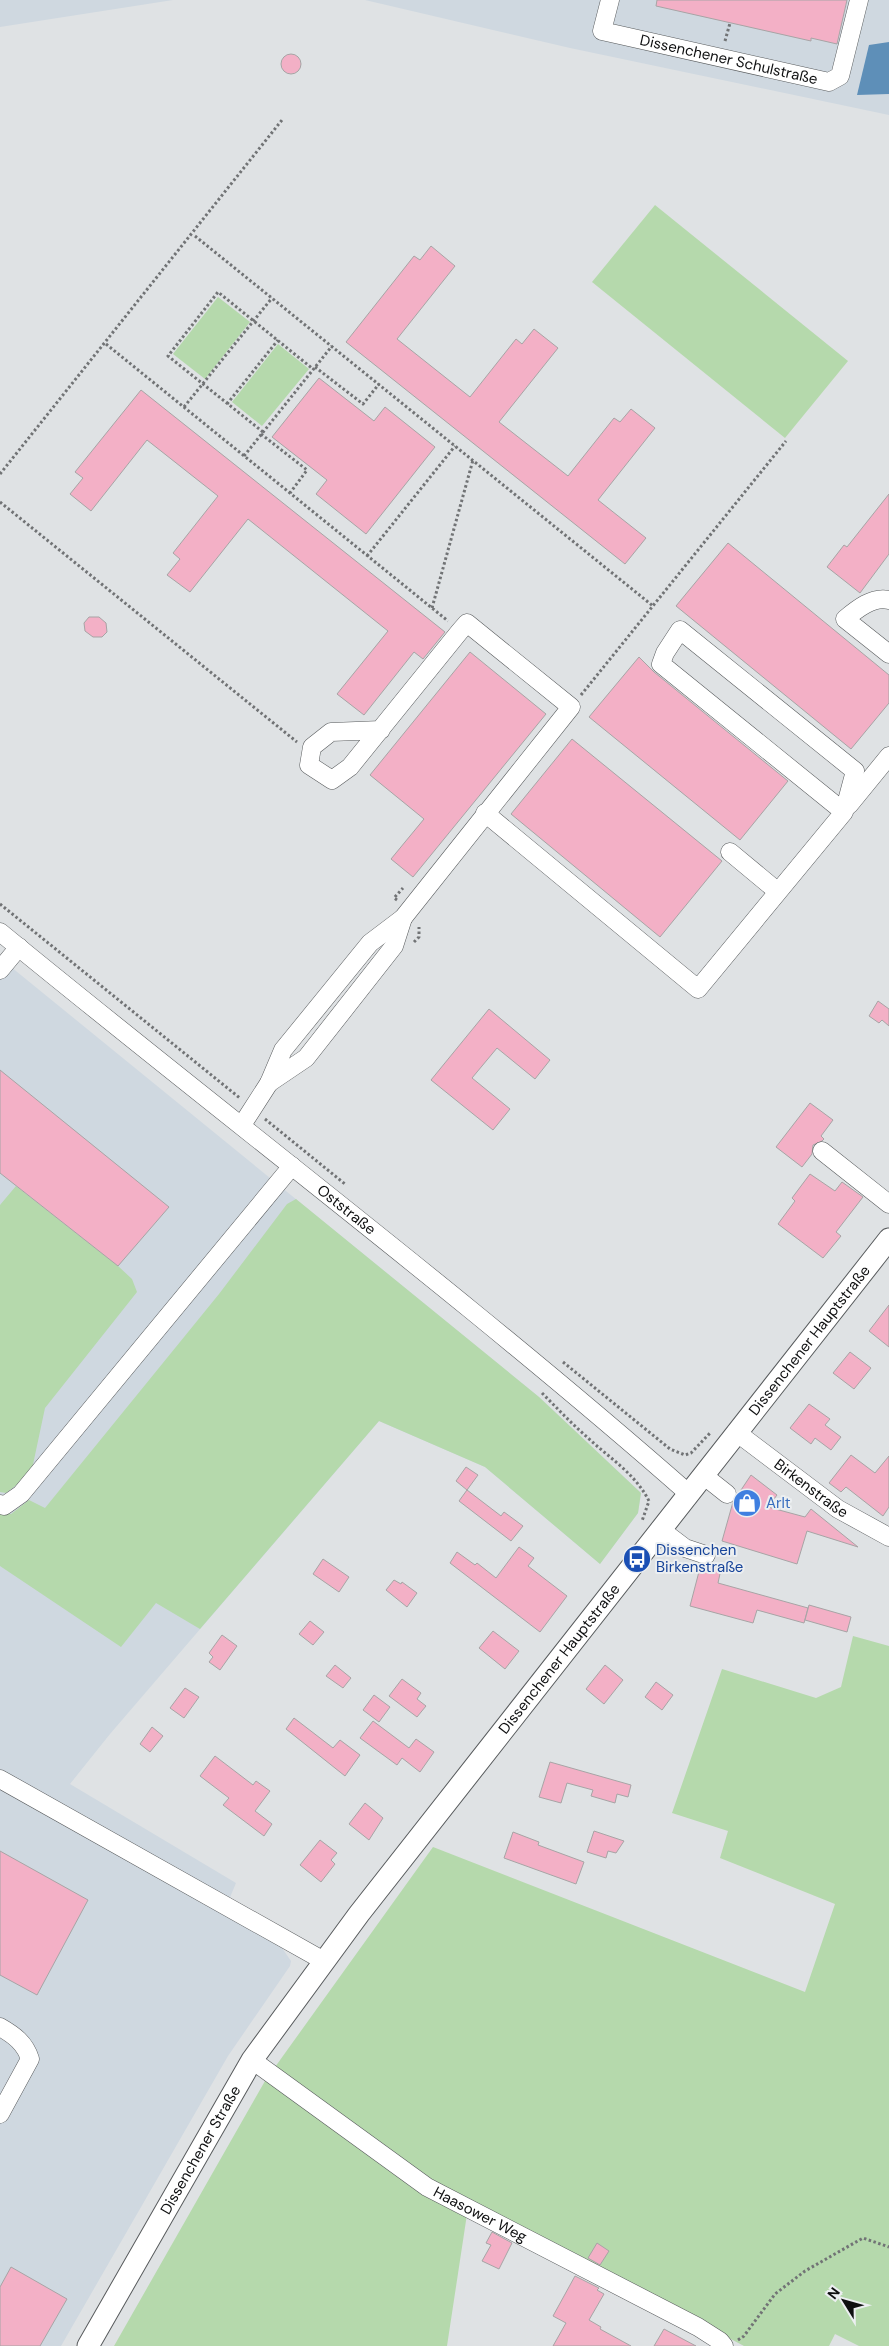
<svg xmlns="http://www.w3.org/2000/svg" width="889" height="2346" font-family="'DM Sans',sans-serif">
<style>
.built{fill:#cfd8e0}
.green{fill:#b5d9ac}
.water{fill:#5e8fb8}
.building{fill:#f3b0c6;stroke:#a7a4a5}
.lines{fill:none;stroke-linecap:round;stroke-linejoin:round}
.minor-casing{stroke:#585b5d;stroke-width:19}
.major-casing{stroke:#585b5d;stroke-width:23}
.path{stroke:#717375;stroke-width:3;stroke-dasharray:2.5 2.5;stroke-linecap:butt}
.minor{stroke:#fff;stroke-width:18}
.major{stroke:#fff;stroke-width:21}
.labels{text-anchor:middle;stroke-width:4;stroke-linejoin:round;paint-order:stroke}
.street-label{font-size:15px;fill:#0e0f10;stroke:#eceff1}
.shop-label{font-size:15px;fill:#366cbe;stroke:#eceff1;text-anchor:start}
.transit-label{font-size:15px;fill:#164399;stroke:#eceff1;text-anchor:start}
</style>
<rect width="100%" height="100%" fill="#dfe2e4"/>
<g class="built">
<path d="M 0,0 L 173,0 L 0,27 Z"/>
<path d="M 365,0 L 889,0 L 889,115 L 570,48 Z"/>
<path d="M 0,958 L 539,1397 L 641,1493 L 638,1513 L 600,1564 L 485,1467 L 379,1421 L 110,1734 L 70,1784 L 236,1883 L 223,1914 L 282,1948 L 291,1961 L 290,1966 L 228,2056 L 61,2346 L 0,2346 Z"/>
</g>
<g class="green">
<path d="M 655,205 L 848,361 L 785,438 L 592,282 Z"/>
<path d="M 218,297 L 250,322 L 205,379 L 173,354 Z"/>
<path d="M 278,344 L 309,369 L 262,426 L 232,402 Z"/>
<path d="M 16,1186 L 118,1266 L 132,1279 L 137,1292 L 45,1408 L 31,1474 L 6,1493 L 0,1492 L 0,1205 Z"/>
<path d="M 296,1199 L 539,1397 L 641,1493 L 638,1513 L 600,1564 L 485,1467 L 379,1421 L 200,1629 L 156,1603 L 121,1647 L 0,1566 L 0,1513 L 11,1514 L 29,1500 L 45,1508 L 219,1294 L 287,1204 Z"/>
<path d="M 853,1636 L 889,1646 L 889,2346 L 859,2346 L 835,2334 L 829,2346 L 744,2346 L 469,2201 L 447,2346 L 114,2346 L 265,2081 L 433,1847 L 805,1992 L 835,1904 L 720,1858 L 728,1831 L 672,1813 L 722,1669 L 816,1698 L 841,1687 Z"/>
</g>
<path class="water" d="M 889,42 L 889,94 L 857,95 L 869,45 Z"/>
<g class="building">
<path d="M 657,0 L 847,0 L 837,44 L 811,38 L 811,41 L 656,6 Z"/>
<circle cx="291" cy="64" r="10"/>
<path d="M 431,246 L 455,266 L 397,339 L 470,397 L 516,339 L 522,344 L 534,329 L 558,348 L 499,422 L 568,476 L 614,418 L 620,422 L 631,409 L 655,428 L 598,500 L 646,538 L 625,564 L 346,342 L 414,256 L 420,260 Z"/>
<path d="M 319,378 L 374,421 L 385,407 L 435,447 L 366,534 L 316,494 L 327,480 L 272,437 Z"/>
<path d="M 141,390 L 445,632 L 423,659 L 414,652 L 364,715 L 337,694 L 388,631 L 248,519 L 190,592 L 167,575 L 180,559 L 173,553 L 218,496 L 147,440 L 91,511 L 70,494 L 83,478 L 75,472 Z"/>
<path d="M 889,494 L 889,554 L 860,593 L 827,567 L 844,545 L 847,547 Z"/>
<path d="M 728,543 L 889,675 L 889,703 L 851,749 L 676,606 Z"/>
<path d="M 89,617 L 99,617 L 106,623 L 107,632 L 102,637 L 93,637 L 85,631 L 84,623 Z"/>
<path d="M 470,652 L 546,714 L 413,877 L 391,859 L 424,819 L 370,775 Z"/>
<path d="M 639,657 L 654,672 L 788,781 L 740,840 L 589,717 Z"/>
<path d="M 572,739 L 722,861 L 660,937 L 511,814 Z"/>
<path d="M 878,1001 L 889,1009 L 889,1026 L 882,1020 L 879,1023 L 869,1016 Z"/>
<path d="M 489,1009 L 550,1060 L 535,1079 L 497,1048 L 472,1078 L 510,1109 L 493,1130 L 431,1080 Z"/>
<path d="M 0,1070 L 169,1207 L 118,1266 L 0,1173 Z"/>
<path d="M 810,1103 L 833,1120 L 821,1136 L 824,1139 L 822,1141 L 813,1145 L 812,1154 L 802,1167 L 776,1147 Z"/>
<path d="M 810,1174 L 835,1191 L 842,1182 L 863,1197 L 836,1232 L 841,1236 L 823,1258 L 778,1224 L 795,1201 L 792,1198 Z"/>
<path d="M 889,1305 L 889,1347 L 869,1331 Z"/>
<path d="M 850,1352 L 871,1368 L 854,1389 L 833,1373 Z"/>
<path d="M 809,1404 L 830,1419 L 825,1425 L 841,1437 L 831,1450 L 815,1438 L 811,1444 L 790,1428 Z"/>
<path d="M 851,1455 L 875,1473 L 889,1456 L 889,1507 L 883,1516 L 846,1487 L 841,1492 L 829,1483 Z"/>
<path d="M 466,1467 L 478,1475 L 467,1490 L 456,1481 Z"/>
<path d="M 751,1475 L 777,1495 L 768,1507 L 805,1517 L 811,1509 L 858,1547 L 807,1531 L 797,1564 L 722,1541 L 733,1502 Z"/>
<path d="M 467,1490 L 501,1516 L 504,1512 L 523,1526 L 511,1541 L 459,1501 Z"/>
<path d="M 519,1547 L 534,1558 L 528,1566 L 567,1596 L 540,1632 L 450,1563 L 457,1552 L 475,1565 L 477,1563 L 496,1578 Z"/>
<path d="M 323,1559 L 349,1577 L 339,1592 L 313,1574 Z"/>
<path d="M 701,1564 L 721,1569 L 718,1583 L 808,1608 L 804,1623 L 757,1610 L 753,1623 L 690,1606 Z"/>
<path d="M 394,1580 L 401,1584 L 402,1582 L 417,1593 L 407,1607 L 386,1590 Z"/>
<path d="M 809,1605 L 851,1617 L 847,1632 L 805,1620 Z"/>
<path d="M 310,1621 L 324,1632 L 313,1645 L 299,1634 Z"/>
<path d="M 493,1631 L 519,1651 L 505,1669 L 479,1648 Z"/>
<path d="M 222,1635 L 237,1646 L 220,1670 L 209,1662 L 213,1657 L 209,1653 Z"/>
<path d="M 335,1665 L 351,1678 L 343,1688 L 326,1676 Z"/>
<path d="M 605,1665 L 623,1680 L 604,1704 L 586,1689 Z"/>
<path d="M 402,1679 L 421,1693 L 417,1699 L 426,1706 L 417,1717 L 389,1696 Z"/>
<path d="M 656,1682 L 673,1695 L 662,1710 L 645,1697 Z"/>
<path d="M 185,1688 L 199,1697 L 184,1718 L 170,1708 Z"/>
<path d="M 374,1695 L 390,1707 L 379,1722 L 363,1710 Z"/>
<path d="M 294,1718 L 333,1748 L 340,1740 L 360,1755 L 345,1776 L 286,1729 Z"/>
<path d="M 373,1721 L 409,1748 L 416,1739 L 434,1752 L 420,1772 L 402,1758 L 397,1765 L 360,1738 Z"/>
<path d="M 152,1727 L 163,1736 L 150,1752 L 140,1744 Z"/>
<path d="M 215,1756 L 253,1785 L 256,1781 L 270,1791 L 255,1811 L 272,1824 L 264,1836 L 223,1805 L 229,1798 L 200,1776 Z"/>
<path d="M 550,1762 L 631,1785 L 628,1797 L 617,1794 L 615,1803 L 591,1796 L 593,1790 L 567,1783 L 561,1803 L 539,1797 Z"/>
<path d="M 365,1803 L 383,1818 L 369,1840 L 349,1824 Z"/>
<path d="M 594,1831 L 624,1841 L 616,1853 L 608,1851 L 606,1858 L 587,1852 Z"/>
<path d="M 513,1832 L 539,1842 L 538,1845 L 584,1862 L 576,1884 L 504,1858 Z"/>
<path d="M 320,1840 L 337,1853 L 331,1860 L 335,1864 L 321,1882 L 300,1865 Z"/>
<path d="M 0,1851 L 88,1900 L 37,1995 L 0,1975 Z"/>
<path d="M 492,2232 L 512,2243 L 499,2269 L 482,2261 L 491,2245 L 486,2243 Z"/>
<path d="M 597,2243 L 609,2251 L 600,2265 L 588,2258 Z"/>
<path d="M 11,2267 L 67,2299 L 40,2346 L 0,2346 L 0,2287 Z"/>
<path d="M 575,2276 L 599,2288 L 597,2290 L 604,2294 L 589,2320 L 601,2327 L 600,2329 L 631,2346 L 553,2346 L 566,2323 L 553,2316 Z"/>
<path d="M 664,2329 L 696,2346 L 654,2346 Z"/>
</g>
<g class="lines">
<defs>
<g id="minor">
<path id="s1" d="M 610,0 L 602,31 L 829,82 L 840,76 L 859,0"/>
<path d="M 889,600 C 873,596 857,609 845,619 L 889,654"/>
<path d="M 849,805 L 889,756"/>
<path d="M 485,813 L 698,989 L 844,812 L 661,664 L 665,653 L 680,630 L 855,771 L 844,812"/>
<path d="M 730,852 L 777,891"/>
<path id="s2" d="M 0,932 C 229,1120 466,1298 688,1493"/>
<path d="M 0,970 L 19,947"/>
<path d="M 269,1083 L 306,1058 L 394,946 L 403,918"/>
<path d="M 242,1125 L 269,1083 L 283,1050 L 370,943 L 403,918 L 571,707 L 467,623 L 460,631 L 350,767 L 332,780 L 309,765 L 312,747 L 331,732 L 381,730"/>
<path d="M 822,1151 L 889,1204"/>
<path id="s3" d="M 736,1432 L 838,1509 L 889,1537"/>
<path d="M 703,1475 L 727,1494"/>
<path d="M 0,1504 L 4,1506 L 21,1494 L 292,1166"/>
<path d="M 660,1529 L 685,1548 L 706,1555"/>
<path d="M 0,1779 L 324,1961"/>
<path d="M 0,2027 C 14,2035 25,2043 30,2059 L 0,2114"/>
<path id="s4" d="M 252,2060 L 427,2187 L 698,2327 L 720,2341 L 724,2346"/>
</g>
<g id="major">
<path id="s5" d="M 88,2346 L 252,2060 L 359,1914 L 889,1239"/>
</g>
</defs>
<use href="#minor" class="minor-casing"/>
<use href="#major" class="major-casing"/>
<g class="path">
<path d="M 725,41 L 730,23"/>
<path d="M 195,236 L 653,606"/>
<path d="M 106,344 L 448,621"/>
<path d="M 315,367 L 363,404 L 379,384"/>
<path d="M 227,404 L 278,340"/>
<path d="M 184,407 L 272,298"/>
<path d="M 263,432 L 168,356 L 218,292 L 313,369"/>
<path d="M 261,434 L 307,470 L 290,493"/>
<path d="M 244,456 L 332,346"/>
<path d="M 0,474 L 282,120"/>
<path d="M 0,502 L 297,742"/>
<path d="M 367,556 L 455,446"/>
<path d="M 432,608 L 473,460"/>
<path d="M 581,695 L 786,441"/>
<path d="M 397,900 L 394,898 L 403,888"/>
<path d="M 0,904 L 241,1099"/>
<path d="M 414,942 L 419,937 L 419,927"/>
<path d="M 265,1119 L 345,1184"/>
<path d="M 563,1362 L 670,1449 L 685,1455 L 691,1453 L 711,1432"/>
<path d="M 542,1393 C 557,1408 571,1423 587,1437 C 609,1458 635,1473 649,1501 L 642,1521"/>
<path d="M 738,2340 L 744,2336 L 775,2294 L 805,2271 L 863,2238 L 889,2247"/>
</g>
<use href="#minor" class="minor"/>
<use href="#major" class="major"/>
</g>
<defs>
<symbol id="shop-disc" viewBox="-11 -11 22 22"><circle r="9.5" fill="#3f7fe0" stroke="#eceff1"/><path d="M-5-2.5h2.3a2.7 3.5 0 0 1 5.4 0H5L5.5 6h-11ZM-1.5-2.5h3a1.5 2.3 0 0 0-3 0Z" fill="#fff"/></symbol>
<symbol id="bus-disc" viewBox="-11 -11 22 22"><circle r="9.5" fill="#1a4fb4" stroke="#eceff1"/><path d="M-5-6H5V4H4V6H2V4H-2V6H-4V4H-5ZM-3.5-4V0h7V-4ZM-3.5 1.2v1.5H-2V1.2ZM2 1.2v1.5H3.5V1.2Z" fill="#fff"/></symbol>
</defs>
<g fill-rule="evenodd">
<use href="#shop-disc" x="731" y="1487" width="32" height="32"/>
<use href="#bus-disc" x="621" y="1543" width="32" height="32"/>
</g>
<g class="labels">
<g class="street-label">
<text dy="5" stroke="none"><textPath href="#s1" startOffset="162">Dissenchener Schulstraße</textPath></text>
<text dy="5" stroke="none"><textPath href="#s2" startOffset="444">Oststraße</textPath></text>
<text dy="5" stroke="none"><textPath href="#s5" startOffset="1240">Dissenchener Hauptstraße</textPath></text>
<text dy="5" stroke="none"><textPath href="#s3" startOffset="94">Birkenstraße</textPath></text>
<text dy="5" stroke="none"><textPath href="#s5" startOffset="835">Dissenchener Hauptstraße</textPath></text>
<text dy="5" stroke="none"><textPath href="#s5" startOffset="226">Dissenchener Straße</textPath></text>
<text dy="5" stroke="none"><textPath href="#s4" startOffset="276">Haasower Weg</textPath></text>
</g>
<g class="shop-label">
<text x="766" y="1508">Arlt</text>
</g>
<g class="transit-label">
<text x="656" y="1555">Dissenchen<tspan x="656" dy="17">Birkenstraße</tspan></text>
</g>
</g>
<g transform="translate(844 2301) rotate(307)" stroke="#eceff1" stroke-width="4" paint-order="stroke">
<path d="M0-4L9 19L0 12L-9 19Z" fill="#0e0f10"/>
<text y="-8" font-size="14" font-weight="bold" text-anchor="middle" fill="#0e0f10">N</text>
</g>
</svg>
